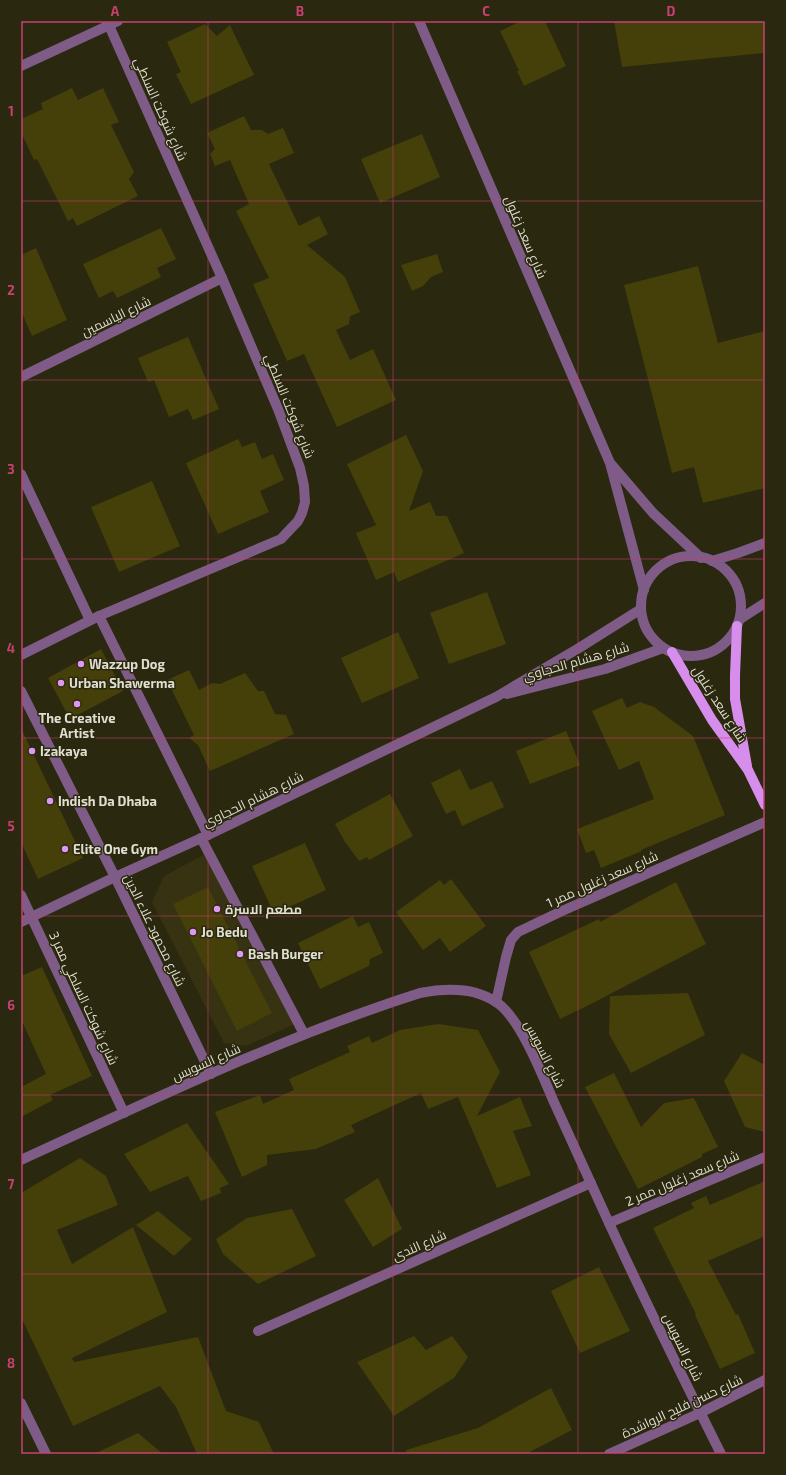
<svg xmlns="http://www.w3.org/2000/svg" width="786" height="1475" font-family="'Exo 2',Cairo,sans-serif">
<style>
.built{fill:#363212}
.building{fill:#453f09}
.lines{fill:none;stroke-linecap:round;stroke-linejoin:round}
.minor{stroke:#7f5c88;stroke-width:10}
.major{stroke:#d68deb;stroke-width:10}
.grid{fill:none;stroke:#c84072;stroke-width:1;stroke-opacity:0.55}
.poi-dot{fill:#de98f2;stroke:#2b2810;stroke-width:1.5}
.labels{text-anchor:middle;stroke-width:3;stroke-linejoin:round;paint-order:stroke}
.street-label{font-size:13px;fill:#dfdecf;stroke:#2b2810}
.poi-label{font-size:13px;font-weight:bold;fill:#dfdecf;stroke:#2b2810;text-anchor:start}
.neatline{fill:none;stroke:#c84072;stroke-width:1.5}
.grid-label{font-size:13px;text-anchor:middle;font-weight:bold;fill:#c84072}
</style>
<rect width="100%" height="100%" fill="#2b2810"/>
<path class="built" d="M 207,853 L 295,1024 L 246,1046 L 224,1043 L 152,902 L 164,876 Z"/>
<g class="building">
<path d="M 521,21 L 545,21 L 566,66 L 524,86 L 517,71 L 519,71 L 500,31 Z"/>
<path d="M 614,21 L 765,21 L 765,53 L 622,67 Z"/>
<path d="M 205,24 L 217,36 L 230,25 L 254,75 L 191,104 L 176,74 L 181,72 L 167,42 Z"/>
<path d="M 72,88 L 78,100 L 103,88 L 119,122 L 111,125 L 134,172 L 129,179 L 138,196 L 77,226 L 73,218 L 68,221 L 37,159 L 34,160 L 21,132 L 21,119 L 43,109 L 41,103 Z"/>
<path d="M 244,116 L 251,130 L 262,130 L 268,134 L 283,128 L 294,153 L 269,164 L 299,226 L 319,216 L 328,234 L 307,245 L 345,277 L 360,312 L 350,316 L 349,324 L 336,330 L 350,360 L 373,349 L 396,400 L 337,427 L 304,354 L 287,361 L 253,284 L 269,278 L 236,211 L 249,204 L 230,160 L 215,166 L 210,154 L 215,149 L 207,133 Z"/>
<path d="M 422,134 L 440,177 L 380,203 L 361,159 Z"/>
<path d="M 161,228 L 176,259 L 157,268 L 161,277 L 117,298 L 113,291 L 99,298 L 83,264 Z"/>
<path d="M 36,248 L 67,320 L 32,336 L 21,311 L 21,255 Z"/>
<path d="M 437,254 L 443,272 L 431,277 L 423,286 L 412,291 L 401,265 Z"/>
<path d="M 698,266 L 718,343 L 765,331 L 765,488 L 703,503 L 694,467 L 672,473 L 624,285 Z"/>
<path d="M 188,337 L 219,409 L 193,420 L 188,409 L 169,417 L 154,380 L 148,382 L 138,358 Z"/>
<path d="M 406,435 L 423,471 L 409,511 L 430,502 L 436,516 L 447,516 L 464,553 L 398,582 L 394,572 L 376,580 L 356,533 L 376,525 L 347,464 Z"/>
<path d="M 238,439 L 242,447 L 255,442 L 262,459 L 273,454 L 284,480 L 260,491 L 269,512 L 218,534 L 186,463 Z"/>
<path d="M 152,481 L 180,546 L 119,572 L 91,507 Z"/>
<path d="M 487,592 L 506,644 L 449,664 L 430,613 Z"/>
<path d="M 398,632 L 419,678 L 362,703 L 341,658 Z"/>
<path d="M 101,649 L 123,691 L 70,719 L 48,678 Z"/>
<path d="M 189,670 L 199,690 L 212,683 L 220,684 L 245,673 L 258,691 L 264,691 L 275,714 L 286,715 L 294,734 L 210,771 L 198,745 L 189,738 L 194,735 L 167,680 Z"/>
<path d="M 622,698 L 627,708 L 640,702 L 654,707 L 693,736 L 725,815 L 641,850 L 642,851 L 601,868 L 594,850 L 586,853 L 577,829 L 654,799 L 639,761 L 619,770 L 592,711 Z"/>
<path d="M 21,728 L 83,858 L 38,879 L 21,842 Z"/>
<path d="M 566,731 L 580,765 L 530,784 L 516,751 Z"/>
<path d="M 460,769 L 470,790 L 492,781 L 504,807 L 462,826 L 455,810 L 446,814 L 431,783 Z"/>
<path d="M 390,794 L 413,836 L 369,860 L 367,857 L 359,861 L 345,842 L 335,824 Z"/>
<path d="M 305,843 L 326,890 L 274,914 L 252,866 Z"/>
<path d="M 451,879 L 486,926 L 450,952 L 440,938 L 423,950 L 396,912 L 440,880 L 444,885 Z"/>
<path d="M 676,882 L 706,944 L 591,1004 L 560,1019 L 529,952 L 599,919 L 600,922 Z"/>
<path d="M 208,887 L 272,1013 L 237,1031 L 173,904 Z"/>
<path d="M 353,916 L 358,927 L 369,922 L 383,953 L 370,959 L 369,966 L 320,989 L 298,943 Z"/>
<path d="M 42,967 L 92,1076 L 50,1095 L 53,1100 L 21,1117 L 21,1087 L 46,1074 L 21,1019 L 21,976 Z"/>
<path d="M 688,993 L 705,1035 L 631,1073 L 609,1034 L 610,996 Z"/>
<path d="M 438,1024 L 478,1030 L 500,1072 L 477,1116 L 520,1097 L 532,1126 L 513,1131 L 531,1175 L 497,1188 L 458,1097 L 428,1109 L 421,1093 L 351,1125 L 355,1132 L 316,1149 L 267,1155 L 267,1165 L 242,1177 L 215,1112 L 260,1095 L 263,1104 L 294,1090 L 289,1079 L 350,1052 L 347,1046 L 369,1036 L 372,1043 L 400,1030 Z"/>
<path d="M 742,1053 L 765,1065 L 765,1132 L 745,1127 L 724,1081 Z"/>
<path d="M 614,1073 L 641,1127 L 664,1103 L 694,1098 L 718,1147 L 702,1154 L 702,1157 L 638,1189 L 585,1087 Z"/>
<path d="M 187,1123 L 229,1184 L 220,1188 L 221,1193 L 201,1201 L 188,1176 L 150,1192 L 124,1154 Z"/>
<path d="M 80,1158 L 106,1176 L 118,1205 L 57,1230 L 72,1264 L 133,1227 L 167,1312 L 72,1358 L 74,1362 L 198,1337 L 226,1411 L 259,1422 L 274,1454 L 197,1454 L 176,1407 L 160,1386 L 73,1426 L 21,1317 L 21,1193 Z"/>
<path d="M 378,1178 L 402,1229 L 373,1247 L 344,1200 Z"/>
<path d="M 765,1181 L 765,1236 L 708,1261 L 736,1315 L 738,1314 L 755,1353 L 720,1369 L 695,1315 L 696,1314 L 653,1228 L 694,1208 L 691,1203 L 706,1196 L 710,1205 Z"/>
<path d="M 292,1209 L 316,1256 L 258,1284 L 223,1254 L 216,1239 L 247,1218 Z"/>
<path d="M 158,1211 L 192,1239 L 174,1256 L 136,1225 Z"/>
<path d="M 599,1267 L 630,1331 L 580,1353 L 551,1291 Z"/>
<path d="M 414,1336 L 426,1350 L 452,1336 L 468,1357 L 454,1378 L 394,1416 L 357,1362 Z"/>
<path d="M 551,1388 L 572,1430 L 526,1454 L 407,1454 L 406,1450 L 478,1428 Z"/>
<path d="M 138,1433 L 163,1454 L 94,1454 Z"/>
</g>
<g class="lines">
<g class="minor">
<path d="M 419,21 L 610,463 L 644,590"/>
<path d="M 21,66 L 118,21"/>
<path d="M 21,377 L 222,278"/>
<path d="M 611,464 L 653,513 L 701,558"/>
<path d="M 21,474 L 90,620"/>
<circle cx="691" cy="606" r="50"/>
<path d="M 712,561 L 738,553 L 765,543"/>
<path d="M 99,616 L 208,835"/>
<path d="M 740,619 L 765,603"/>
<path d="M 21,655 L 99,616 L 281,539 L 298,521 L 302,513 L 305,502 L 304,486 L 300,468 L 278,409 L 222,278 L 107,21"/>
<path d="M 21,691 L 115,877 L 211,1074"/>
<path d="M 507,694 L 605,669 L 663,648"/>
<path d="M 201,838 L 304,1034"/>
<path d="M 21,895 L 124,1113"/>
<path d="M 21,922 L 115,877 L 208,835 L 496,697 L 579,648 L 641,609"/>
<path d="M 496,1002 L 506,957 L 511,940 L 518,932 L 562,911 L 765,822"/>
<path d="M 21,1160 C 152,1100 282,1037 420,993 C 445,988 474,987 496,1002 C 519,1016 542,1074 553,1100 C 572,1141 590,1182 609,1223 C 645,1301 683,1378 721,1454"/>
<path d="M 609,1223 L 765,1157"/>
<path d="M 258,1331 L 591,1183"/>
<path d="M 21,1403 L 46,1454"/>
<path d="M 609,1454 L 700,1413 L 765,1380"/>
</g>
<g class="major">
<path d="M 737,626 L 735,675 L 735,699 L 747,766"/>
<path d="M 672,652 L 712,720 L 748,770 L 765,805"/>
</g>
</g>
<path class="grid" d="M 208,21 L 208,1454M 393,21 L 393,1454M 578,21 L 578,1454M 21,201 L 765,201M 21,380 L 765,380M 21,559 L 765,559M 21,738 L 765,738M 21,916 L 765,916M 21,1095 L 765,1095M 21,1274 L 765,1274"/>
<g class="poi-dot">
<circle cx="81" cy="664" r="4"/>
<circle cx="61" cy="683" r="4"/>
<circle cx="77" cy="704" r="4"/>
<circle cx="32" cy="751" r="4"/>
<circle cx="50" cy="801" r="4"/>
<circle cx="65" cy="849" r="4"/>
<circle cx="217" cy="909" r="4"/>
<circle cx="193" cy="932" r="4"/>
<circle cx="240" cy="954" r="4"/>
</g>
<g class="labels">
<g class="street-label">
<text transform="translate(161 109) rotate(66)" y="5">شارع شوكت السلطي</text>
<text transform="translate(526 237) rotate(67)" y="5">شارع سعد زغلول</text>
<text transform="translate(116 316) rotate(-26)" y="5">شارع الياسمين</text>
<text transform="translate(290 406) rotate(68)" y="5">شارع شوكت السلطي</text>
<text transform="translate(576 661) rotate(-16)" y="5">شارع هشام الحجاوي</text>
<text transform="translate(720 704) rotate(57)" y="5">شارع سعد زغلول</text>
<text transform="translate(253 799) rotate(-26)" y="5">شارع هشام الحجاوي</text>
<text transform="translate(602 879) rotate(-24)" y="5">شارع سعد زغلول ممر 1</text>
<text transform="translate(155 930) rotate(64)" y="5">شارع محمود علاء الدين</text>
<text transform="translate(84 998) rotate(65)" y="5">شارع شوكت السلطي ممر 3</text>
<text transform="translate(545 1054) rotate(63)" y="5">شارع السويس</text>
<text transform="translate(206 1062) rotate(-24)" y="5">شارع السويس</text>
<text transform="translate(682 1178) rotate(-23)" y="5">شارع سعد زغلول ممر 2</text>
<text transform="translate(419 1245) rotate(-24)" y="5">شارع الندى</text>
<text transform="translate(683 1347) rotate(64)" y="5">شارع السويس</text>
<text transform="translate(682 1406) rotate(-25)" y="5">شارع حسن فليح الرواشدة</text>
</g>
<g class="poi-label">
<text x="89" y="669">Wazzup Dog</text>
<text x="69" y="688">Urban Shawerma</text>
<text x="77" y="723" text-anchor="middle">The Creative<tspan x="77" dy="15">Artist</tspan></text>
<text x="40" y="756">Izakaya</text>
<text x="58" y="806">Indish Da Dhaba</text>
<text x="73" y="854">Elite One Gym</text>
<text x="225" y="914">مطعم الاسرة</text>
<text x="201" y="937">Jo Bedu</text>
<text x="248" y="959">Bash Burger</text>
</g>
</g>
<rect width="786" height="1475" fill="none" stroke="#2b2810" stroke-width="44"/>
<rect x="22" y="22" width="742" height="1431" class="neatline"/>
<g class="grid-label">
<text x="115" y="16">A</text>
<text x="300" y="16">B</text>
<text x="486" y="16">C</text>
<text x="671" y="16">D</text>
<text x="11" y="116">1</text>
<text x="11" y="295">2</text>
<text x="11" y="474">3</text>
<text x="11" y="653">4</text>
<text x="11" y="831">5</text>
<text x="11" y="1010">6</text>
<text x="11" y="1189">7</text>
<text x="11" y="1368">8</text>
</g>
</svg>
